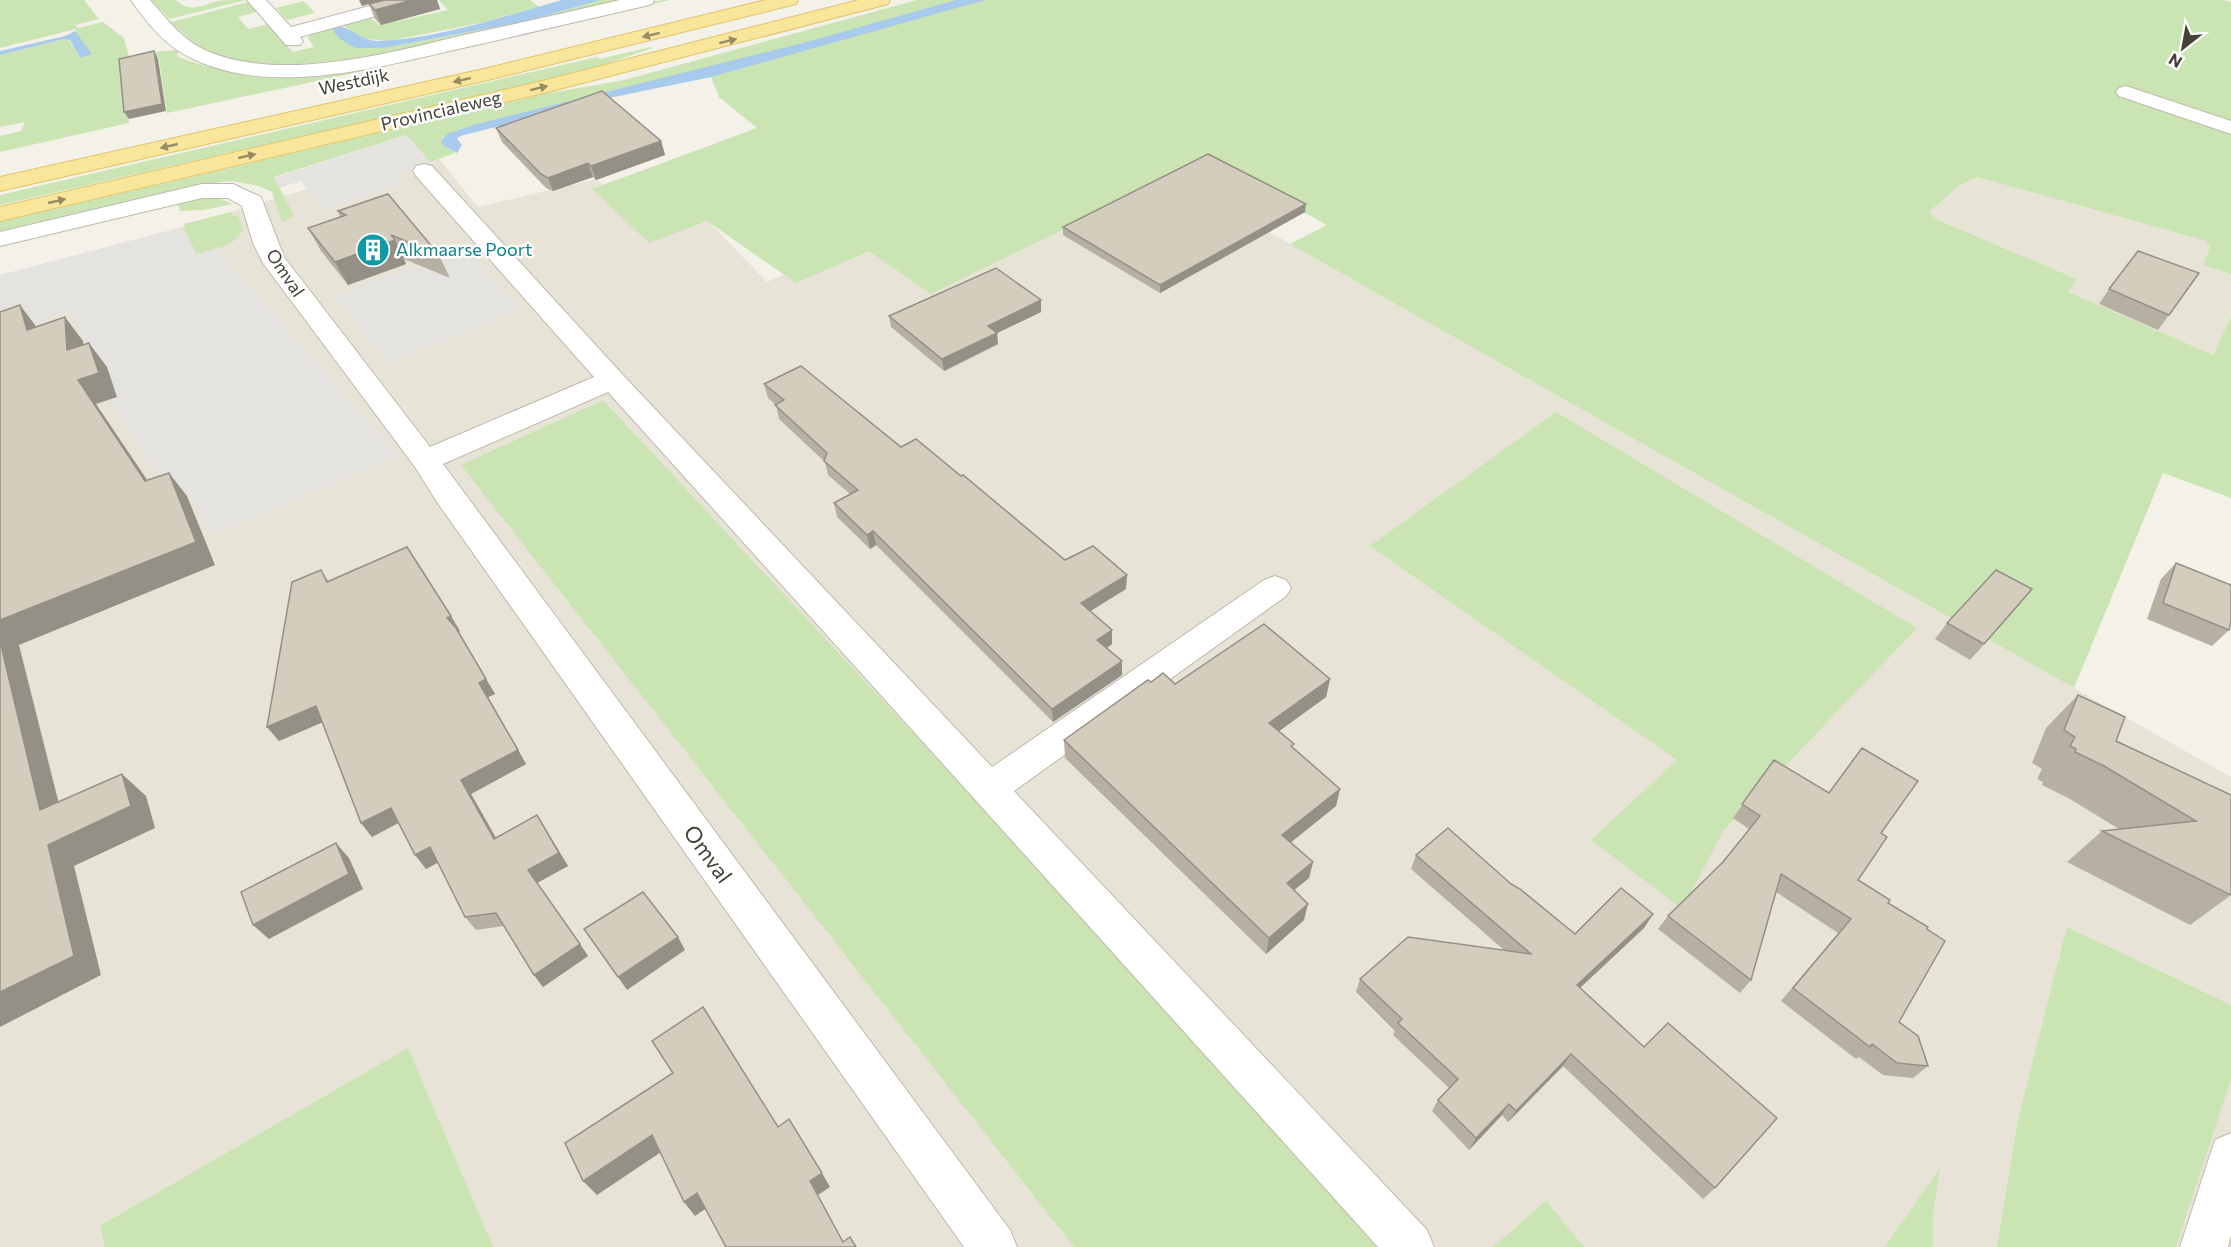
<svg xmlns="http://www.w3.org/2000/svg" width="2231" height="1247" font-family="Commissioner,sans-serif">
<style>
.residential{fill:#e7e3d6}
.green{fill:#cae5b3}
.parking{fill:#e5e3df}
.water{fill:#a7caed}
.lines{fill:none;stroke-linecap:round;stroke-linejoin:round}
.minor-casing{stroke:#beb9ab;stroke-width:2}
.major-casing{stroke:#dec56b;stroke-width:2}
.minor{fill:#fff;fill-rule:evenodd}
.major{fill:#f9e69b;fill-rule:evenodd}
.wall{fill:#b6b0a3}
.shaded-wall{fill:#949085}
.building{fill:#d4cdbe;stroke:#949085;stroke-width:1.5}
.oneway{fill:#978b64}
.labels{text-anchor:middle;stroke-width:5;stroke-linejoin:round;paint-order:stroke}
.far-street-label{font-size:18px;fill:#464137;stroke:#fff}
.far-culture-label{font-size:18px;fill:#0d838f;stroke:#fff;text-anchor:start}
.street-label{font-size:22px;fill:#464137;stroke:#fff}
</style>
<rect width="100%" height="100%" fill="#f3f1e8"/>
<g class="residential">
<path d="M 434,153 L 478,207 L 596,179 L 647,235 L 707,220 L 767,282 L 860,240 L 1144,161 L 2231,777 L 2231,1247 L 0,1247 L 0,282 L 320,185 Z"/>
<path d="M 1977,177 L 2206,241 L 2210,247 L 2203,265 L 2231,274 L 2231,317 L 2214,356 L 2067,292 L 2077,279 L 1932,218 L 1930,211 L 1960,185 Z"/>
</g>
<g class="green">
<path d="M 0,0 L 84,0 L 99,19 L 75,25 L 78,28 L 103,22 L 124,38 L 131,64 L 121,67 L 129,123 L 0,152 L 0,136 L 21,131 L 25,122 L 0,127 L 0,55 L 64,39 L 69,40 L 80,58 L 92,54 L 75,33 L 76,29 L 0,48 Z"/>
<path d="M 151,0 L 176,0 C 189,13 202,6 217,1 C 225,0 237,0 246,0 L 170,19 Z"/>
<path d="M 439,0 L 530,0 L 539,7 L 485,22 L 389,41 L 365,39 L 342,25 L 368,16 L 380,25 L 448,10 Z"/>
<path d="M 600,0 L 626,0 C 574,12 522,24 470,36 C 392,54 289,82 211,52 C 195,46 183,33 171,22 L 248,2 L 257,12 L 238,17 L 248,29 L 268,24 L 293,52 L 314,47 L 308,38 L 309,35 L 332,26 L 383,48 L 527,21 Z"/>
<path d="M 662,0 L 670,0 L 373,69 L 167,113 L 159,60 L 153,52 L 179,50 L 177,56 C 203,68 232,71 261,75 L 539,29 Z"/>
<path d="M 917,0 L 2224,0 L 2231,2 L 2231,274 L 2203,265 L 2210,247 L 2206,241 L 1977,177 L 1960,185 L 1930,211 L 1933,218 L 2077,279 L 2068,292 L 2213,355 L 2231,317 L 2231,498 L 2163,473 L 2074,688 L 1290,244 L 1327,225 L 1208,159 L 931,294 L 869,251 L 796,283 L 707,221 L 649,243 L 592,189 L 757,128 L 719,97 L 711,77 L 634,92 L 630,86 L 458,130 L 443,137 L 441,140 L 455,153 L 430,162 L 406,135 L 274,177 L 294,216 L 282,223 L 272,192 L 259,186 L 231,181 L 197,185 L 0,231 L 0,222 L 545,94 L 624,80 Z"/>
<path d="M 304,1 L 315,13 L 287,20 L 276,8 Z"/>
<path d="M 651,47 L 653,48 L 593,68 L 473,97 L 0,205 L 0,195 L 597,57 L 599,59 Z"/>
<path d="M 217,197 L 232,204 L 204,210 L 180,211 L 178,204 L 201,198 Z"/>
<path d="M 231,212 L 233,216 L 238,215 L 243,230 C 235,246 213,250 198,256 L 185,231 L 184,224 Z"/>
<path d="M 603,400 L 967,791 L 1378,1247 L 1074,1247 L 461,465 Z"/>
<path d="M 1556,412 L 1917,628 L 1724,830 L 1682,909 L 1591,840 L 1677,760 L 1370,546 Z"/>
<path d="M 2067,927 L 2231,1005 L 2231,1079 L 2176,1247 L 1997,1247 L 2018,1120 Z"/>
<path d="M 408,1048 L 493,1247 L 105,1247 L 100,1226 Z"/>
<path d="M 1940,1168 L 1933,1213 L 1933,1247 L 1885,1247 Z"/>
<path d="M 1546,1201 L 1584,1247 L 1493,1247 Z"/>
</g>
<g class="parking">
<path d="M 406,135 L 432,164 L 399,175 L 404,182 L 324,210 L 301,181 L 279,188 L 274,178 Z"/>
<path d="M 182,227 L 196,255 L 219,247 L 229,263 L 399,456 L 210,536 L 190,494 L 172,500 L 112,405 L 72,312 L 0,335 L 0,275 Z"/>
<path d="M 464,248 L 522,309 L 388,364 L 334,296 Z"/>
</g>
<g class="water">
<path d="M 562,0 L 600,0 L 527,21 L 383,48 L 356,48 L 340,39 L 334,32 L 332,26 C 350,24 360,42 379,41 C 438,39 505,16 562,0 Z"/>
<path d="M 956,0 L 985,0 L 711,77 L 609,98 L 460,136 L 457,139 L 462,145 L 457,153 L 444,146 L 441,140 L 449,133 L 477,124 L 807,42 Z"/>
<path d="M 75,31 L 92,54 L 80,58 L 70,40 L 64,39 L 0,55 L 0,51 L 65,36 Z"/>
</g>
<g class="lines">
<defs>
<g id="minor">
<path d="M 131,0 L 150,0 C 168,20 182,40 207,51 C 282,83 389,53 464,35 C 516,24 568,12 620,0 L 654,0 L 652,4 L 645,6 C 589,19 532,32 476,45 C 389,64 278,99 193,59 C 166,47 147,23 131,0 Z"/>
<path d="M 247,0 L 266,0 L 291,27 L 392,0 L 422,0 L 420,4 L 300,37 L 303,41 L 300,45 L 286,45 Z"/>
<path d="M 2126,86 L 2231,121 L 2231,134 L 2119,96 L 2116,92 L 2119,88 Z"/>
<path d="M 424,164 L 432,166 L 622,374 L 992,767 L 1264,580 L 1275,576 L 1286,580 L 1291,588 L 1286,596 L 1014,791 L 1427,1230 L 1434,1247 L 1378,1247 L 608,392 L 443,464 L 1010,1230 L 1017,1247 L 964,1247 L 437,502 L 415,467 L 263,263 L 253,243 L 242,206 L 228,198 L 202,198 L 0,246 L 0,232 L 202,184 L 233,184 L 261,197 L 284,257 L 430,447 L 594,377 L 416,176 L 413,171 L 416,166 Z"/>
<path d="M 2231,1133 L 2231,1235 L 2228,1247 L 2180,1247 L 2215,1140 Z"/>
</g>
<g id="major">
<path d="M 766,0 L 798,0 L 796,4 L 488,80 L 0,191 L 0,177 L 488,68 Z"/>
<path d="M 859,0 L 890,0 L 888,4 L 544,93 L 0,221 L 0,207 L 542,81 Z"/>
</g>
</defs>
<use href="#minor" class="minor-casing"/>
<use href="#major" class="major-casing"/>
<use href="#minor" class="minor"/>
<use href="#major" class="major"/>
</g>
<g class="wall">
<path d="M 385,0 L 437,0 L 440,9 L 381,25 L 375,19 L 369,4 Z"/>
<path d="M 496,128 L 661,141 L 665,155 L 596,180 L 593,177 L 553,191 L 546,188 L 502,142 Z"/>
<path d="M 338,211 L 439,255 L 450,278 L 404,259 L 406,264 L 348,285 L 321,251 L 308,228 L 340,217 Z"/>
<path d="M 1305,212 L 1160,293 L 1063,235 L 1063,227 Z"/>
<path d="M 2109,289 L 2169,315 L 2158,330 L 2099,304 Z"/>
<path d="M 1041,312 L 997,333 L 998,344 L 944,371 L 891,327 L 889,316 Z"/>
<path d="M 764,384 L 901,447 L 1065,560 L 1126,589 L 1090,611 L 1112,644 L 1107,648 L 1122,675 L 1053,722 L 876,545 L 870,549 L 837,517 L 834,503 L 850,494 L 828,475 L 825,462 L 779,419 L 776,405 L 768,398 Z"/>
<path d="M 2176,563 L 2229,630 L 2212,646 L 2147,619 L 2161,579 Z"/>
<path d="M 321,570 L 329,582 L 460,631 L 458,632 L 495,694 L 488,697 L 526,764 L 471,794 L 496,838 L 537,815 L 568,866 L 537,883 L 588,956 L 543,987 L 534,975 L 504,926 L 476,930 L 465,917 L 438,862 L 426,869 L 398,823 L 372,837 L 361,823 L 322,722 L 279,741 L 267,727 Z"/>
<path d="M 2032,589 L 1970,660 L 1935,639 L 1947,623 Z"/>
<path d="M 1330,679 L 1326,697 L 1279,731 L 1293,748 L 1340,789 L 1336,806 L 1291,842 L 1313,862 L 1309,878 L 1294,890 L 1304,920 L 1266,954 L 1065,758 L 1064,740 L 1175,684 Z"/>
<path d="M 2078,695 L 2116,741 L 2231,795 L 2231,895 L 2190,925 L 2067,862 L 2102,831 L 2119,829 L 2070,799 L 2042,785 L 2043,782 L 2037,779 L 2042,769 L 2032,763 L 2046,728 Z"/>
<path d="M 1774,760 L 1881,833 L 1858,880 L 1888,903 L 1927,929 L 1899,1022 L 1928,1066 L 1913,1078 L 1883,1075 L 1859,1057 L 1856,1059 L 1781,1001 L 1838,933 L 1776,892 L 1751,980 L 1740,993 L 1658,929 L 1668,916 L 1723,862 L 1749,829 L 1733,818 Z"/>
<path d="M 1416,855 L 1511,884 L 1575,934 L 1653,914 L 1644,928 L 1580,988 L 1715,1188 L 1703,1199 L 1563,1066 L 1508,1122 L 1502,1115 L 1469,1150 L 1432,1111 L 1438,1100 L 1449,1088 L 1393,1035 L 1395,1031 L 1356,992 L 1360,979 L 1504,950 L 1411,869 Z"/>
</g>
<g class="shaded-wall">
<path d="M 359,0 L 384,0 L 362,6 Z"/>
<path d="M 413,0 L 437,0 L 440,9 L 381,25 L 375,10 Z"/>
<path d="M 154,51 L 158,59 L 166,111 L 129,119 L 124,112 Z"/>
<path d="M 661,141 L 665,155 L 596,180 L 591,166 Z"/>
<path d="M 588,163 L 593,177 L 553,191 L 548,178 Z"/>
<path d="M 1306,204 L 1305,212 L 1160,293 L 1160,285 Z"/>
<path d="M 395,240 L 406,264 L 348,285 L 335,262 Z"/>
<path d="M 1041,300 L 1041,312 L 989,337 L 988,326 Z"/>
<path d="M 20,305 L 38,329 L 27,330 Z"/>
<path d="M 65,317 L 83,341 L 85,373 L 67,350 Z"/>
<path d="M 997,333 L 998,344 L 944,371 L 942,359 Z"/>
<path d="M 89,343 L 107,367 L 117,397 L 96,404 L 164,505 L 145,481 L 78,380 Z"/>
<path d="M 169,473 L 187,496 L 215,565 L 19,645 L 66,832 L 40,810 L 0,641 L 0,620 Z"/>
<path d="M 873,531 L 876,545 L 870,549 L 867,535 Z"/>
<path d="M 1127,575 L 1126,589 L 1081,617 L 1081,603 Z"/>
<path d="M 2032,589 L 2019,605 L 1970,660 L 1984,644 Z"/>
<path d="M 451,616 L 460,631 L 458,632 L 495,694 L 488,697 L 526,764 L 471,794 L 504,852 L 494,839 L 461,780 L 479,683 L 447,618 Z"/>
<path d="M 1112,630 L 1112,644 L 1098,654 L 1097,640 Z"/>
<path d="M 1122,661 L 1122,675 L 1053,722 L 1052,709 Z"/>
<path d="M 1330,679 L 1326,697 L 1267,740 L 1269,723 Z"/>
<path d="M 316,706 L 328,720 L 279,741 L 267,727 Z"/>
<path d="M 122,774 L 146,796 L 155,828 L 74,866 L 101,975 L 0,1027 L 0,992 L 48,845 Z"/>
<path d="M 1340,789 L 1336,806 L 1279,852 L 1282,835 Z"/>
<path d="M 391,808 L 402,821 L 372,837 L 361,823 Z"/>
<path d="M 537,815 L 568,866 L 537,883 L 528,870 Z"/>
<path d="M 336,843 L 349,858 L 363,889 L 269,939 L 253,925 Z"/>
<path d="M 430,847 L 441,861 L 426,869 L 415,855 Z"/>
<path d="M 1313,862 L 1309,878 L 1283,899 L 1287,883 Z"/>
<path d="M 1308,904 L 1304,920 L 1266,954 L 1269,938 Z"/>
<path d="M 1653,914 L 1644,928 L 1568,999 L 1577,985 Z"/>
<path d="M 678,937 L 685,950 L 627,990 L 618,977 Z"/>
<path d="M 580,944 L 588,956 L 543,987 L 534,975 Z"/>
<path d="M 1571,1054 L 1563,1066 L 1508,1122 L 1516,1111 Z"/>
<path d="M 1509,1104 L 1502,1115 L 1469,1150 L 1476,1138 Z"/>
<path d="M 652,1135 L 664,1150 L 597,1195 L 583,1181 Z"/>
<path d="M 822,1173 L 830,1187 L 818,1195 L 846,1247 L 810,1181 Z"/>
<path d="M 697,1193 L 708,1207 L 695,1216 L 684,1202 Z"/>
</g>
<g class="building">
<path d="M 385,0 L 413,0 L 375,10 L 369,4 Z"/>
<path d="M 154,51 L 162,104 L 124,112 L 119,59 Z"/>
<path d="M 602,91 L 661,141 L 591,166 L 588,163 L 548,178 L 541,174 L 496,128 Z"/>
<path d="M 1208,154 L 1306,204 L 1160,285 L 1063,227 Z"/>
<path d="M 388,194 L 439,255 L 391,235 L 395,240 L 335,262 L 308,228 L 346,215 L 338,211 Z"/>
<path d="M 2138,251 L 2199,273 L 2169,315 L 2109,289 Z"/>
<path d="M 996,268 L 1041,300 L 988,326 L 997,333 L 942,359 L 889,316 Z"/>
<path d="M 20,305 L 27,330 L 65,317 L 67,350 L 89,343 L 99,373 L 78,380 L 145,481 L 169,473 L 196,542 L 0,620 L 0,312 Z"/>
<path d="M 801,366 L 901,447 L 916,439 L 961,476 L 963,475 L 1065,560 L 1093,546 L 1127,575 L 1081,603 L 1112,630 L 1097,640 L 1122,661 L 1052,709 L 873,531 L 867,535 L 834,503 L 858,490 L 824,461 L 827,453 L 775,405 L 784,400 L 764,384 Z"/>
<path d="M 407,547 L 451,616 L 447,618 L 456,628 L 486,679 L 479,683 L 518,750 L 461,780 L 494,839 L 537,815 L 559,853 L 528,870 L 580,944 L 534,975 L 496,913 L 465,917 L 430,847 L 415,855 L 391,808 L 361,823 L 316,706 L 267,727 L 292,582 L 321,570 L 327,582 Z"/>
<path d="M 2176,563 L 2231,585 L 2231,622 L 2229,630 L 2163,603 Z"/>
<path d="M 1996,570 L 2032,589 L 1984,644 L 1947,623 Z"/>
<path d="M 1264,624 L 1330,679 L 1269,723 L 1294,744 L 1291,746 L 1340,789 L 1282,835 L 1313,862 L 1287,883 L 1308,904 L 1269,938 L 1064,740 L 1148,680 L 1151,682 L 1163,673 L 1175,684 Z"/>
<path d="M 0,641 L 40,810 L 122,774 L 131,806 L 48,845 L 74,956 L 0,992 Z"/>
<path d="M 2078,695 L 2125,717 L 2116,741 L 2231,795 L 2231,895 L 2102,831 L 2196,821 L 2104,766 L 2075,752 L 2076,749 L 2070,746 L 2075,737 L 2064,730 Z"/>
<path d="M 1862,748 L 1918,781 L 1881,833 L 1887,837 L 1858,880 L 1890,900 L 1888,903 L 1928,927 L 1927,929 L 1945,941 L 1899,1022 L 1918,1036 L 1928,1066 L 1897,1063 L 1872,1044 L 1870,1047 L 1793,988 L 1851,919 L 1781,874 L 1751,980 L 1668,916 L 1723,862 L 1760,816 L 1742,804 L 1774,760 L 1829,793 Z"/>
<path d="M 1448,828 L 1511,884 L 1520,889 L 1575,934 L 1621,888 L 1653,914 L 1577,985 L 1644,1047 L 1668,1023 L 1777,1118 L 1715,1188 L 1571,1054 L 1516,1111 L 1509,1104 L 1476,1138 L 1438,1100 L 1458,1079 L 1398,1023 L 1402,1019 L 1360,979 L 1408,937 L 1531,954 L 1416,855 Z"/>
<path d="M 336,843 L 349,874 L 253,925 L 241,892 Z"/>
<path d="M 643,892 L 678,937 L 618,977 L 584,929 Z"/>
<path d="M 703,1007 L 778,1127 L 789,1119 L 822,1173 L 810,1181 L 843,1242 L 850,1237 L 856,1247 L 726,1247 L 697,1193 L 684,1202 L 652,1135 L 583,1181 L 565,1143 L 673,1073 L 652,1041 Z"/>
</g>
<defs><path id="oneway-solid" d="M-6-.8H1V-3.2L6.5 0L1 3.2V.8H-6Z" transform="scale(1.5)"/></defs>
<g class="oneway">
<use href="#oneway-solid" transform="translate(651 35) rotate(166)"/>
<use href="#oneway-solid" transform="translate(728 41) rotate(-14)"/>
<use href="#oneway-solid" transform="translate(462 80) rotate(167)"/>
<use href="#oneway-solid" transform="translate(539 88) rotate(-14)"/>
<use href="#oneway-solid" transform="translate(169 146) rotate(167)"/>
<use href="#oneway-solid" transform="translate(247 156) rotate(-13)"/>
<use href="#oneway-solid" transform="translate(57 201) rotate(-13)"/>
</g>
<defs>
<symbol id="building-disc" viewBox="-11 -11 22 22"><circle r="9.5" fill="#0f9aa8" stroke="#fff"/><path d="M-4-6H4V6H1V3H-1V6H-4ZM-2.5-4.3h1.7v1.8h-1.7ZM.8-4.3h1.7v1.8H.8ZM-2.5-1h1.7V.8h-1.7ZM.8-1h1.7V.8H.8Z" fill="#fff"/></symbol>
</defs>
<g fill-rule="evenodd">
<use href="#building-disc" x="354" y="231" width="38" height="38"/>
</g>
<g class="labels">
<g class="far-street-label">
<text transform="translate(354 82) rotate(-12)" y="6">Westdijk</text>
<text transform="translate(441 111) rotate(-13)" y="6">Provincialeweg</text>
<text transform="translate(285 273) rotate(56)" y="6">Omval</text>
</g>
<g class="far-culture-label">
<text x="396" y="256">Alkmaarse Poort</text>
</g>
<g class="street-label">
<text transform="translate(708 854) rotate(54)" y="8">Omval</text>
</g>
</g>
<g transform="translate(2183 48) rotate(211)" stroke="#ffffff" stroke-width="4.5" paint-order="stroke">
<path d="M0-4.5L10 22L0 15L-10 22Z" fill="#464137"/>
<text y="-9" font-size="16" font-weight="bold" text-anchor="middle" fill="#464137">N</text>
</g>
</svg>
